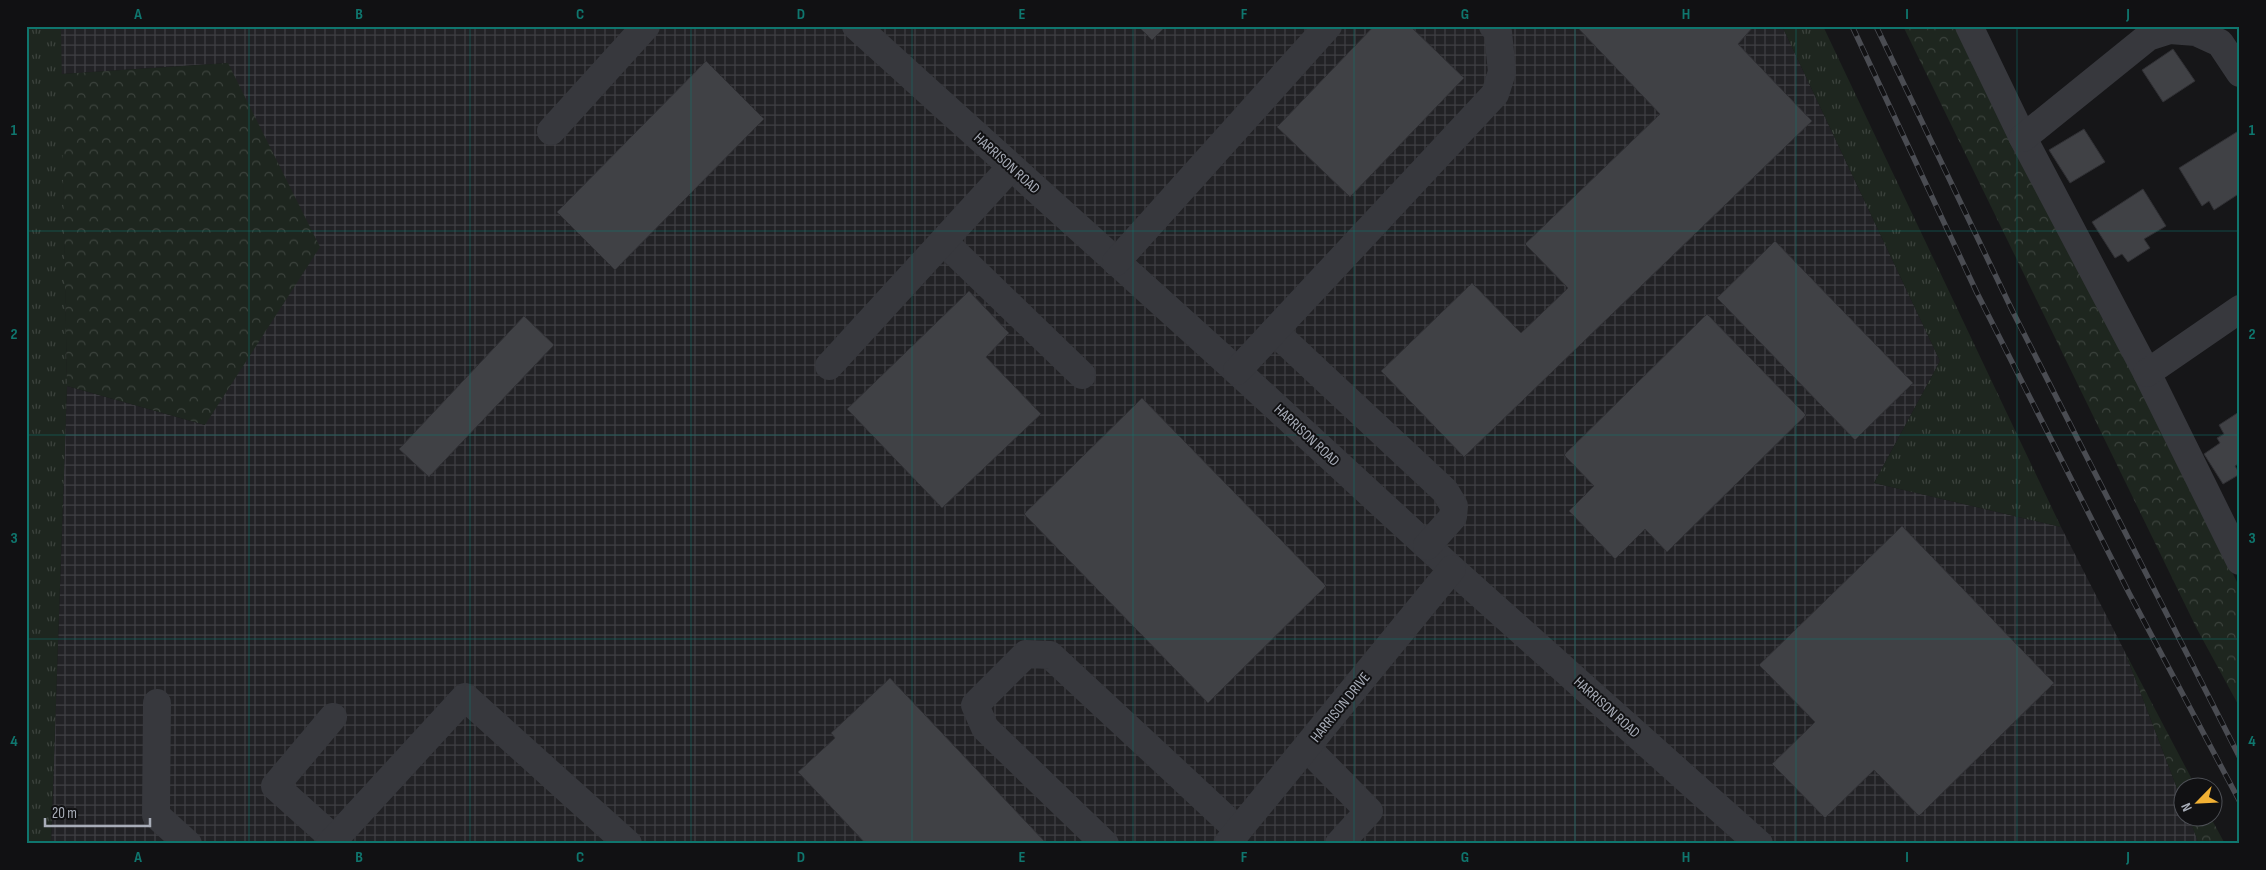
<svg xmlns="http://www.w3.org/2000/svg" width="2266" height="870" font-family="'Sofia Sans Condensed',sans-serif">
<style>
.industrial{fill:url(#industrial-grid)}
.grass{fill:url(#grass-tufts)}
.forest{fill:url(#forest-crowns)}
.building{fill:#404145;stroke:#303034}
.lines{fill:none;stroke-linecap:round;stroke-linejoin:round}
.minor{stroke:#37383d;stroke-width:28}
.rail-casing{stroke:#4a4c52;stroke-width:5.5}
.rail{stroke:#111113;stroke-width:4;stroke-dasharray:11;stroke-linecap:butt}
.grid{fill:none;stroke:#0f766e;stroke-width:1;stroke-opacity:0.55}
.labels{text-anchor:middle;stroke-width:4;stroke-linejoin:round;paint-order:stroke}
.street-label{font-size:15px;fill:#a8adb8;stroke:#111113}
.neatline{fill:none;stroke:#0f766e;stroke-width:2}
.grid-label{font-size:16px;text-anchor:middle;font-weight:bold;fill:#0f766e}
</style>
<defs>
<pattern id="industrial-grid" width="8" height="8" patternUnits="userSpaceOnUse" patternTransform="scale(1.25)"><rect width="8" height="8" fill="#222225"/><path d="M0 4h8M4 0v8" fill="none" stroke="#3f3f43"/></pattern>
<pattern id="grass-tufts" width="24" height="20" patternUnits="userSpaceOnUse" patternTransform="scale(1.25)"><rect width="24" height="20" fill="#1e261f"/><path d="M3 7l-1-3M5 7V3M7 7l1-3M15 17l-1-3M17 17v-4M19 17l1-3" fill="none" stroke="#3c433d"/></pattern>
<pattern id="forest-crowns" width="20" height="18" patternUnits="userSpaceOnUse" patternTransform="scale(1.25)"><rect width="20" height="18" fill="#1e261f"/><path d="M2 6a3 3 0 1 1 6 0M12 15a3 3 0 1 1 6 0" fill="none" stroke="#3c433d"/></pattern>
</defs>
<rect width="100%" height="100%" fill="#161618"/>
<path class="industrial" d="M 61,26 L 1782,26 L 1940,361 L 1874,483 L 2061,527 L 2125,652 L 2183,804 L 2184,818 L 2189,818 L 2199,844 L 51,844 L 67,386 L 205,425 L 228,63 L 61,74 Z"/>
<g class="grass">
<path d="M 26,26 L 61,26 L 67,386 L 51,844 L 26,844 Z"/>
<path d="M 1782,26 L 1823,26 L 2061,527 L 1874,483 L 1940,361 Z"/>
</g>
<g class="forest">
<path d="M 1903,26 L 1962,26 L 2240,588 L 2240,708 L 2197,629 Z"/>
<path d="M 228,63 L 320,247 L 205,425 L 67,386 L 61,74 Z"/>
<path d="M 2125,652 L 2196,787 L 2184,788 L 2183,804 Z"/>
<path d="M 2189,818 L 2211,818 L 2225,844 L 2199,844 Z"/>
</g>
<g class="building">
<path d="M 1138,26 L 1166,26 L 1152,40 Z"/>
<path d="M 1374,26 L 1410,26 L 1464,78 L 1350,197 L 1277,127 Z"/>
<path d="M 1576,26 L 1754,26 L 1738,44 L 1812,121 L 1464,457 L 1381,371 L 1472,283 L 1521,333 L 1568,288 L 1525,244 L 1660,114 Z"/>
<path d="M 2173,49 L 2195,81 L 2163,102 L 2142,70 Z"/>
<path d="M 706,61 L 764,119 L 615,270 L 557,212 Z"/>
<path d="M 2084,129 L 2105,162 L 2070,183 L 2049,150 Z"/>
<path d="M 2240,130 L 2240,193 L 2214,210 L 2209,201 L 2202,206 L 2179,168 Z"/>
<path d="M 2143,189 L 2166,226 L 2144,239 L 2150,248 L 2128,262 L 2122,254 L 2115,258 L 2092,222 Z"/>
<path d="M 1775,241 L 1913,383 L 1855,440 L 1717,298 Z"/>
<path d="M 969,291 L 1009,333 L 986,357 L 1041,414 L 942,508 L 847,409 Z"/>
<path d="M 1707,314 L 1806,415 L 1667,552 L 1645,529 L 1615,559 L 1569,511 L 1594,486 L 1564,455 Z"/>
<path d="M 524,316 L 554,345 L 429,477 L 399,449 Z"/>
<path d="M 1142,398 L 1326,586 L 1208,703 L 1024,514 Z"/>
<path d="M 2239,412 L 2240,463 L 2235,466 L 2240,474 L 2223,484 L 2204,454 L 2220,443 L 2217,438 L 2224,434 L 2219,425 Z"/>
<path d="M 1902,526 L 2054,683 L 1919,816 L 1874,770 L 1825,818 L 1772,764 L 1815,722 L 1759,665 Z"/>
<path d="M 890,678 L 1047,844 L 866,844 L 798,772 L 835,738 L 831,733 Z"/>
</g>
<g class="lines">
<g class="minor">
<path d="M 856,26 L 1237,371 L 1452,569 L 1759,844"/>
<path d="M 1969,26 L 2023,138 L 2147,373 L 2240,561"/>
<path d="M 551,131 L 646,26"/>
<path d="M 2023,138 L 2148,37 L 2170,30 L 2196,32 L 2220,43 L 2240,73"/>
<path d="M 944,242 L 1082,375"/>
<path d="M 1116,262 L 1328,26"/>
<path d="M 1274,331 L 1445,491 L 1454,506 L 1453,517 L 1427,546"/>
<path d="M 829,366 L 1011,167"/>
<path d="M 1237,371 L 1495,94 L 1502,72 L 1498,32 L 1493,26"/>
<path d="M 2147,373 L 2240,309"/>
<path d="M 157,703 L 156,815 L 188,844"/>
<path d="M 333,717 L 275,786 L 334,839"/>
<path d="M 1307,748 L 1369,811 L 1339,844"/>
<path d="M 330,844 L 465,697 L 628,844"/>
<path d="M 1105,844 L 985,728 L 975,705 L 1026,654 L 1050,655 L 1238,830"/>
<path d="M 1227,844 L 1452,569"/>
</g>
<defs>
<g id="rail">
<path d="M 1852,26 L 1977,293 L 2129,593 L 2240,802"/>
<path d="M 1876,26 L 2013,312 L 2240,758"/>
</g>
</defs>
<use href="#rail" class="rail-casing"/>
<use href="#rail" class="rail"/>
</g>
<path class="grid" d="M 249,26 L 249,844M 470,26 L 470,844M 691,26 L 691,844M 912,26 L 912,844M 1133,26 L 1133,844M 1354,26 L 1354,844M 1575,26 L 1575,844M 1796,26 L 1796,844M 2017,26 L 2017,844M 26,231 L 2240,231M 26,435 L 2240,435M 26,639 L 2240,639"/>
<g class="labels">
<g class="street-label">
<text transform="translate(1007 163) rotate(42)" y="5">HARRISON ROAD</text>
<text transform="translate(1307 435) rotate(43)" y="5">HARRISON ROAD</text>
<text transform="translate(1340 707) rotate(-51)" y="5">HARRISON DRIVE</text>
<text transform="translate(1607 707) rotate(42)" y="5">HARRISON ROAD</text>
</g>
</g>
<rect width="2266" height="870" fill="none" stroke="#111113" stroke-width="55"/>
<g transform="translate(2198 802) rotate(246)"><circle r="24" fill="#111113" stroke="#4d4f55"/>
<path d="M0-4L9 19L0 12L-9 19Z" fill="#f2b134"/>
<text y="-8" font-size="14" font-weight="bold" text-anchor="middle" fill="#a8adb8">N</text>
</g>
<path d="M45 818v8h105v-8" fill="none" stroke="#a8adb8" stroke-width="2.5"/>
<text x="52" y="818" font-size="15" fill="#a8adb8" stroke="#111113" stroke-width="4" paint-order="stroke">20 m</text>
<rect x="28" y="28" width="2210" height="814" class="neatline"/>
<g class="grid-label">
<text x="138" y="19">A</text>
<text x="359" y="19">B</text>
<text x="580" y="19">C</text>
<text x="801" y="19">D</text>
<text x="1022" y="19">E</text>
<text x="1244" y="19">F</text>
<text x="1465" y="19">G</text>
<text x="1686" y="19">H</text>
<text x="1907" y="19">I</text>
<text x="2128" y="19">J</text>
<text x="14" y="135">1</text>
<text x="2252" y="135">1</text>
<text x="14" y="339">2</text>
<text x="2252" y="339">2</text>
<text x="14" y="543">3</text>
<text x="2252" y="543">3</text>
<text x="14" y="746">4</text>
<text x="2252" y="746">4</text>
<text x="138" y="862">A</text>
<text x="359" y="862">B</text>
<text x="580" y="862">C</text>
<text x="801" y="862">D</text>
<text x="1022" y="862">E</text>
<text x="1244" y="862">F</text>
<text x="1465" y="862">G</text>
<text x="1686" y="862">H</text>
<text x="1907" y="862">I</text>
<text x="2128" y="862">J</text>
</g>
</svg>
